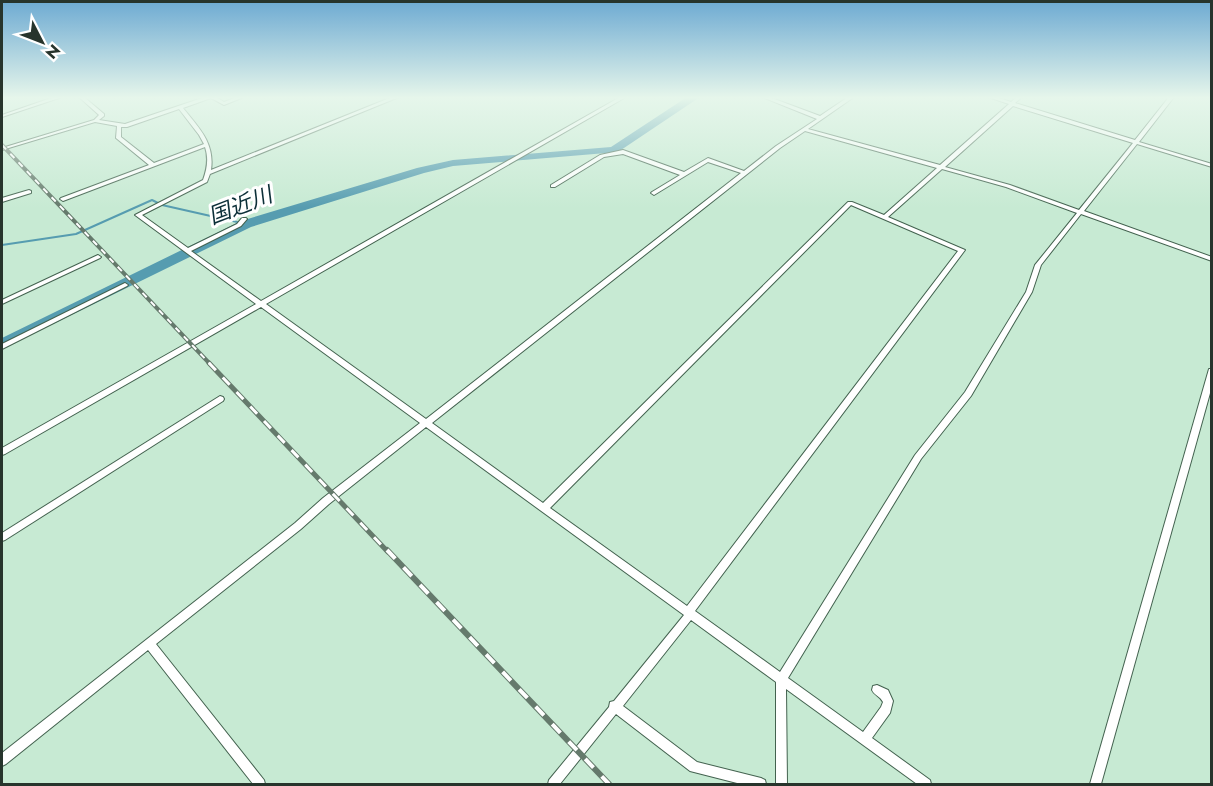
<svg xmlns="http://www.w3.org/2000/svg" width="1213" height="786" font-family="Jost,'Noto Sans JP',sans-serif">
<style>
.lines{fill:none;stroke-linecap:round;stroke-linejoin:round}
.stream{stroke:#569cb0;stroke-width:2}
.river{fill:#569cb0;fill-rule:evenodd}
.minor-casing{stroke:#43624f;stroke-width:2}
.minor{fill:#fff;fill-rule:evenodd}
.rail-far2-casing{stroke:#657a6c;stroke-width:4}
.rail-far1-casing{stroke:#657a6c;stroke-width:5}
.rail-casing{stroke:#657a6c;stroke-width:6}
.rail-far2{stroke:#fff;stroke-width:2;stroke-dasharray:6;stroke-linecap:butt}
.rail-far1{stroke:#fff;stroke-width:3;stroke-dasharray:10;stroke-linecap:butt}
.rail{stroke:#fff;stroke-width:4;stroke-dasharray:12;stroke-linecap:butt}
.labels{text-anchor:middle;stroke-width:6;stroke-linejoin:round;paint-order:stroke}
.far-water-label{font-size:22px;font-style:italic;fill:#0c2f38;stroke:#fff}
</style>
<rect width="100%" height="100%" fill="#c7ead3"/>
<g class="lines">
<path class="stream" d="M 2,245 L 76,234 L 152,200 L 162,205 L 246,224"/>
<path class="river" d="M 687,97 L 700,97 L 618,152 L 453,166 L 424,173 L 251,227 L 2,349 L 2,338 L 241,221 L 417,168 L 453,160 L 611,147 Z"/>
<defs>
<g id="minor">
<path d="M 54,97 L 62,97 L 2,117 L 2,115 Z"/>
<path d="M 79,97 L 84,97 L 104,114 L 104,116 L 99,120 L 125,124 L 205,97 L 216,97 L 224,102 L 237,97 L 244,97 L 224,105 L 211,98 L 183,108 C 199,128 215,143 211,170 L 392,97 L 399,97 L 210,174 L 207,182 L 142,215 L 188,248 L 237,224 L 242,218 L 246,218 L 247,219 L 241,226 L 191,251 L 261,301 L 620,97 L 626,97 L 266,304 L 426,419 L 741,173 L 708,162 L 654,195 L 651,193 L 652,192 L 680,175 L 623,154 L 604,157 L 555,187 L 551,187 L 551,185 L 600,155 L 623,150 L 684,172 L 708,158 L 744,171 L 776,146 L 817,119 L 762,97 L 769,97 L 820,116 L 848,97 L 854,97 L 808,129 L 940,165 L 1009,104 L 988,97 L 996,97 L 1011,102 L 1017,97 L 1022,97 L 1015,103 L 1135,140 L 1169,97 L 1174,97 L 1139,142 L 1212,164 L 1212,167 L 1137,144 L 1084,211 L 1212,257 L 1212,261 L 1081,214 L 1041,265 L 1032,292 L 971,396 L 921,459 L 788,678 L 863,732 L 881,707 L 883,702 C 880,696 874,695 872,690 L 873,686 L 877,685 L 888,690 L 893,701 L 890,713 L 872,738 L 930,780 L 931,784 L 917,784 L 786,689 L 787,784 L 776,784 L 776,682 L 691,620 L 623,706 L 697,762 L 761,778 L 765,780 L 766,784 L 741,784 L 690,771 L 616,714 L 560,784 L 548,784 L 549,780 L 609,707 L 610,702 L 614,701 L 684,615 L 426,427 L 329,504 L 301,529 L 156,644 L 264,780 L 265,784 L 253,784 L 148,650 L 6,764 L 2,766 L 2,753 L 295,523 L 323,498 L 420,423 L 261,307 L 5,454 L 2,455 L 2,448 L 256,304 L 135,215 L 203,180 C 207,169 209,159 205,147 L 63,201 L 60,199 L 61,198 L 149,165 L 116,138 L 117,126 L 95,122 L 2,150 L 2,148 L 94,120 L 99,115 ZM 1013,106 L 1133,143 L 1079,210 L 1010,185 L 945,167 ZM 179,109 L 199,135 L 204,144 L 154,163 L 121,137 L 121,127 L 127,127 ZM 805,131 L 937,168 L 884,215 L 852,202 L 848,202 L 543,503 L 432,423 L 780,148 ZM 942,169 L 1006,187 L 1077,213 L 1035,265 L 1026,292 L 965,392 L 915,455 L 780,672 L 695,611 L 965,250 L 888,217 ZM 851,205 L 958,251 L 687,606 L 550,508 Z"/>
<path d="M 29,190 L 31,191 L 31,193 L 2,202 L 2,198 Z"/>
<path d="M 98,255 L 101,257 L 100,258 L 2,304 L 2,300 Z"/>
<path d="M 125,283 L 128,285 L 127,286 L 2,349 L 2,344 Z"/>
<path d="M 1209,369 L 1212,369 L 1212,386 L 1101,784 L 1090,784 Z"/>
<path d="M 220,396 L 223,397 L 224,399 L 223,401 L 5,540 L 2,541 L 2,533 Z"/>
</g>
</defs>
<use href="#minor" class="minor-casing"/>
<use href="#minor" class="minor"/>
<defs>
<path id="rail-far2" d="M 2,145 L 211,365"/>
<path id="rail-far1" d="M 209,363 L 388,552"/>
<path id="rail" d="M 387,550 L 609,784"/>
</defs>
<use href="#rail-far2" class="rail-far2-casing"/>
<use href="#rail-far1" class="rail-far1-casing"/>
<use href="#rail" class="rail-casing"/>
<use href="#rail-far2" class="rail-far2"/>
<use href="#rail-far1" class="rail-far1"/>
<use href="#rail" class="rail"/>
</g>
<linearGradient id="sky" x2="0" y2="1"><stop stop-color="#6daad2"/><stop offset="0.47" stop-color="#e6f6eb"/><stop offset="1" stop-color="#e6f6eb" stop-opacity="0"/></linearGradient>
<rect width="1213" height="208" fill="url(#sky)"/>
<g class="labels">
<g class="far-water-label">
<text transform="translate(240 205) rotate(-21)" y="8">国近川</text>
</g>
</g>
<rect width="1213" height="786" fill="none" stroke="#27342c" stroke-width="6"/>
<g transform="translate(42 42) rotate(132)" stroke="#ffffff" stroke-width="4.5" paint-order="stroke">
<path d="M0-4.5L10 22L0 15L-10 22Z" fill="#27342c"/>
<text y="-9" font-size="16" font-weight="bold" text-anchor="middle" fill="#27342c">N</text>
</g>
</svg>
